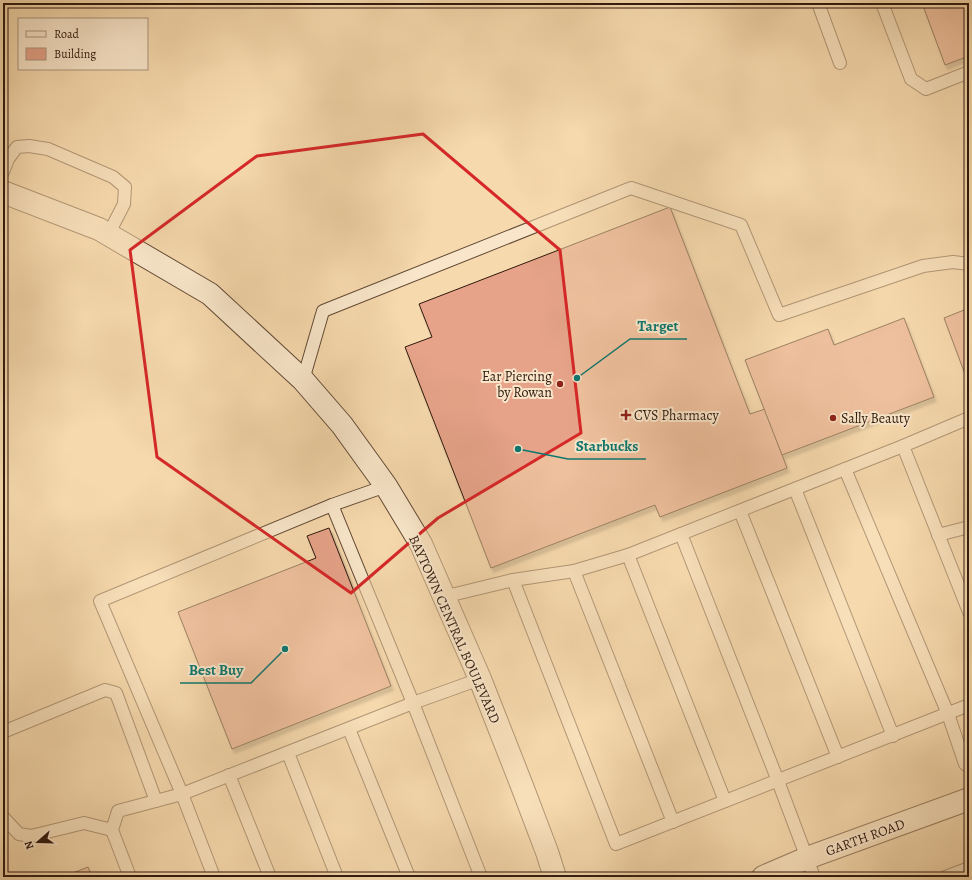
<svg xmlns="http://www.w3.org/2000/svg" width="972" height="880" font-family="Alegreya,serif">
<style>
.building{fill:#e6a389;stroke:#30190d;filter:url(#shadow)}
.lines{fill:none;stroke-linecap:round;stroke-linejoin:round}
.lane-casing{stroke:#624935;stroke-width:14}
.street-casing{stroke:#624935;stroke-width:24}
.secondary-casing{stroke:#30190d;stroke-width:24}
.lane{stroke:#f9e6ca;stroke-width:12}
.street{stroke:#f9e6ca;stroke-width:22}
.secondary{stroke:#f9e6ca;stroke-width:22}
.marked{fill:none;stroke:#d62828;stroke-width:3;stroke-linejoin:round}
.poi-dot{fill:#8f2418;stroke:#f9e6ca;stroke-width:1.5}
.labels{text-anchor:middle;stroke-width:4;stroke-linejoin:round;paint-order:stroke}
.poi-label{font-size:14px;fill:#30190d;stroke:#f9e6ca;text-anchor:start}
.street-label{font-size:14px;fill:#30190d;stroke:#f9e6ca}
.leader{fill:none;stroke:#0f766e;stroke-width:1.5}
.callout-dot{fill:#0f766e;stroke:#f9e6ca;stroke-width:1.5}
.callout-label{font-size:15px;text-anchor:middle;font-weight:bold;fill:#0f766e;stroke:#f9e6ca;stroke-width:4;stroke-linejoin:round;paint-order:stroke}
</style>
<defs>
<filter id="shadow"><feDropShadow dx="2.5" dy="4.5" stdDeviation="1" flood-color="#0004"/></filter>
</defs>
<rect width="100%" height="100%" fill="#f6d9ad"/>
<filter id="stains"><feTurbulence type="fractalNoise" baseFrequency=".005" numOctaves="4"/><feColorMatrix values="0 0 0 0 .2 0 0 0 0 .09 0 0 0 0 .02 0 0 0 .5 -.17"/></filter>
<radialGradient id="worn" r=".72"><stop offset=".6" stop-color="#630" stop-opacity="0"/><stop offset="1" stop-color="#630" stop-opacity=".3"/></radialGradient>
<g class="building">
<path d="M 922,3 L 969,3 L 969,56 L 945,65 Z"/>
<path d="M 670,207 L 750,414 L 765,409 L 787,468 L 660,517 L 655,505 L 491,568 L 405,347 L 432,337 L 419,304 Z"/>
<path d="M 969,308 L 969,382 L 968,382 L 944,318 Z"/>
<path d="M 904,318 L 934,397 L 782,455 L 745,360 L 828,329 L 834,345 Z"/>
<path d="M 329,528 L 391,686 L 232,749 L 178,612 L 316,558 L 307,536 Z"/>
<path d="M 88,867 L 92,877 L 63,877 Z"/>
</g>
<g class="lines">
<defs>
<g id="lane">
<path d="M 818,3 L 840,63"/>
<path d="M 882,3 L 911,79 L 926,89 L 969,72"/>
<path d="M 3,172 L 8,159 L 17,147 L 29,146 L 48,149 L 113,177 L 125,187 L 124,204 L 108,235"/>
<path d="M 303,380 L 323,311 L 631,188 L 741,225 L 779,315 L 923,266 L 953,262 L 969,264"/>
<path d="M 903,446 L 969,612"/>
<path d="M 845,469 L 948,714 L 965,764 L 969,767"/>
<path d="M 795,489 L 893,736"/>
<path d="M 332,505 L 413,703 L 481,877"/>
<path d="M 740,511 L 838,757"/>
<path d="M 681,534 L 778,781 L 814,877"/>
<path d="M 938,535 L 969,527"/>
<path d="M 628,555 L 725,801"/>
<path d="M 574,571 L 673,822"/>
<path d="M 513,580 L 616,844 L 969,705"/>
<path d="M 443,597 L 513,580 L 574,571 L 628,555 L 903,446 L 969,418"/>
<path d="M 349,729 L 409,877"/>
<path d="M 3,732 L 105,690 L 116,693 L 156,801"/>
<path d="M 288,753 L 337,877"/>
<path d="M 229,775 L 270,877"/>
<path d="M 3,817 L 19,834 L 31,836 L 84,823 L 112,830"/>
<path d="M 130,877 L 112,830 L 118,811 L 182,794 L 100,601 L 332,505 L 386,486"/>
<path d="M 214,877 L 182,794 L 413,703 L 480,679"/>
<path d="M 945,877 L 969,868"/>
</g>
<path id="street" d="M 3,192 L 99,229 L 210,294 L 303,380 L 342,425 L 386,486 L 421,544 L 480,679 L 522,786 L 547,852 L 555,877"/>
<path id="secondary" d="M 763,877 L 807,858 L 969,799"/>
</defs>
<use href="#lane" class="lane-casing"/>
<use href="#street" class="street-casing"/>
<use href="#secondary" class="secondary-casing"/>
<use href="#lane" class="lane"/>
<use href="#street" class="street"/>
<use href="#secondary" class="secondary"/>
</g>
<path d="M0 0H972V880H0ZM 423,134 L 560,250 L 581,433 L 438,518 L 351,593 L 157,457 L 130,250 L 257,156 Z" fill="#f6d9ad" fill-opacity=".55" fill-rule="evenodd"/>
<path class="marked" d="M 423,134 L 560,250 L 581,433 L 438,518 L 351,593 L 157,457 L 130,250 L 257,156 Z"/>
<g class="poi-dot">
<circle cx="560" cy="384" r="4"/>
<path d="M624 409h4v4h4v4h-4v4h-4v-4h-4v-4h4z"/>
<circle cx="833" cy="418" r="4"/>
</g>
<g class="labels">
<g class="poi-label">
<text x="552" y="381" text-anchor="end">Ear Piercing<tspan x="552" dy="16">by Rowan</tspan></text>
<text x="634" y="420">CVS Pharmacy</text>
<text x="841" y="423">Sally Beauty</text>
</g>
<g class="street-label">
<text transform="translate(455 629) rotate(66)" y="5">BAYTOWN CENTRAL BOULEVARD</text>
<text transform="translate(865 837) rotate(-20)" y="5">GARTH ROAD</text>
</g>
</g>
<path class="leader" d="M577 378L630 339H687M518 449L568 459H646M285 649L251 683H180"/>
<g class="callout-dot">
<circle cx="577" cy="378" r="4"/>
<circle cx="518" cy="449" r="4"/>
<circle cx="285" cy="649" r="4"/>
</g>
<g class="callout-label">
<text x="658" y="331">Target</text>
<text x="607" y="451">Starbucks</text>
<text x="216" y="675">Best Buy</text>
</g>
<rect width="972" height="880" fill="none" stroke="#f6d9ad" stroke-width="16"/>
<rect x="4" y="4" width="964" height="872" fill="none" stroke="#30190d" stroke-width="2"/>
<rect x="8" y="8" width="956" height="864" fill="none" stroke="#30190d"/>
<rect x="18" y="18" width="130" height="52" fill="#f9e6ca" stroke="#a9947e"/>
<rect x="26" y="31" width="20" height="6" fill="#f9e6ca" stroke="#a9947e"/>
<text x="54" y="38" font-size="12" fill="#30190d">Road</text>
<rect x="26" y="48" width="20" height="12" fill="#e6a389" stroke="#a9947e"/>
<text x="54" y="58" font-size="12" fill="#30190d">Building</text>
<g transform="translate(38 842) rotate(250)" stroke="#f9e6ca" stroke-width="3" paint-order="stroke">
<path d="M0-3L7 15L0 10L-7 15Z" fill="#30190d"/>
<text y="-6" font-size="11" font-weight="bold" text-anchor="middle" fill="#30190d">N</text>
</g>
<rect width="100%" height="100%" filter="url(#stains)"/>
<rect width="100%" height="100%" fill="url(#worn)"/>
</svg>
